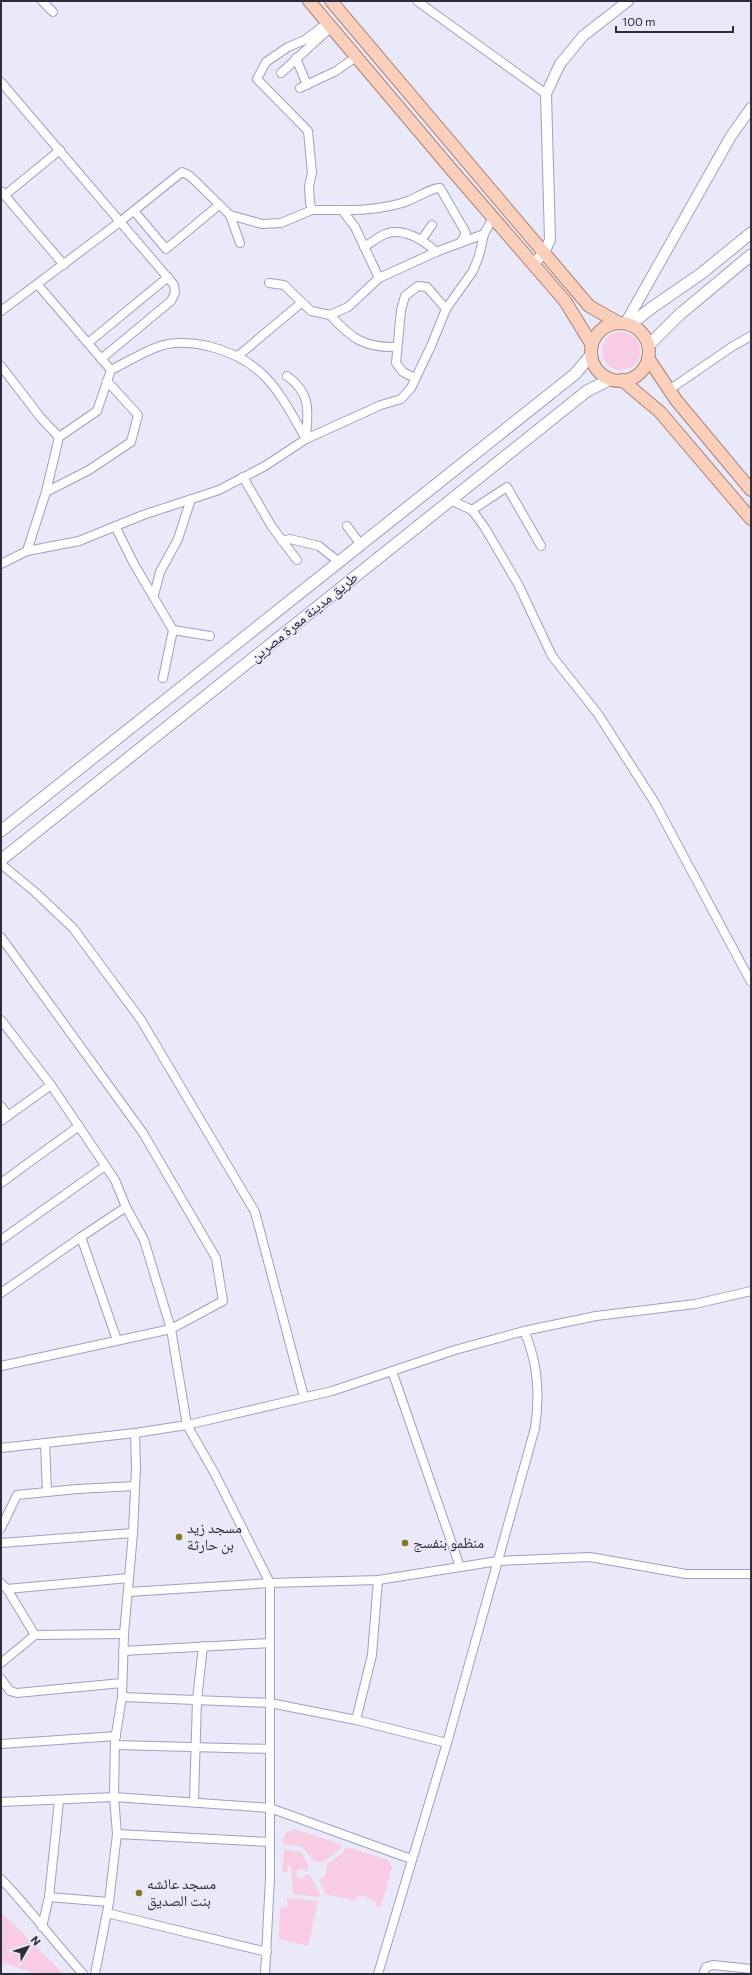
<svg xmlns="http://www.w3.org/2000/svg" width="752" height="1975" font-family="Commissioner,'Noto Naskh Arabic',sans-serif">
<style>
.green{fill:#f7cce4}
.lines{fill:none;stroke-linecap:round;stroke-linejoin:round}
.minor-casing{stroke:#9e9fc4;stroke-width:10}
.tertiary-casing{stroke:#9e9fc4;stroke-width:12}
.secondary-casing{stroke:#9e9fc4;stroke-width:13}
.primary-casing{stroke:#af8172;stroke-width:14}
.minor{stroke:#fff;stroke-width:8}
.tertiary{stroke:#fff;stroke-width:10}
.secondary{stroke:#fff;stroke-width:11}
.primary{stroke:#facfbc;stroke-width:12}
.poi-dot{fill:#7f771c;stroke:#e9e9f9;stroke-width:1.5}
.labels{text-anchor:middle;stroke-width:3;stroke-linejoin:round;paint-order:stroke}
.street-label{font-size:15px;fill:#2c2c3b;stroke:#e9e9f9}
.poi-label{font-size:15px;fill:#2c2c3b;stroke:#e9e9f9;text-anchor:start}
</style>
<rect width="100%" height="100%" fill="#e9e9f9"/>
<g class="green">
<circle cx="621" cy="351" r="19"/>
<path d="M 294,1829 L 341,1844 L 341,1848 L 323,1862 L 314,1861 L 302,1847 L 283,1844 C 283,1835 285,1832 294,1829 Z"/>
<path d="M 347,1847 L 388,1860 L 392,1867 L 381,1906 L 375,1908 L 376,1902 L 365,1896 L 356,1897 L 355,1901 L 326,1894 L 319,1880 L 325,1876 L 327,1864 L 343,1853 Z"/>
<path d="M 284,1849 L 301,1852 L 309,1866 L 306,1872 L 304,1869 L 297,1870 L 296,1876 L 302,1879 L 307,1874 L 312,1878 L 320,1894 L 319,1897 L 293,1894 L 291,1865 L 287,1868 L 288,1872 L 282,1871 Z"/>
<path d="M 287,1898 L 318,1901 L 308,1946 L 279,1939 L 280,1908 L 287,1907 Z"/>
<path d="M 1,1912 L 64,1974 L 37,1974 L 1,1962 Z"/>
</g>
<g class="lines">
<defs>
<g id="minor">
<path d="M 42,1 L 53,12"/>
<path d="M 417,1 L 546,94"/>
<path d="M 296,58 L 307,85"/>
<path d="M 281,73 L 331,27"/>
<path d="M 1,82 L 174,285 L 175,293 L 171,301 L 101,359"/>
<path d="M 300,88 L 336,71 L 356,57"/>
<path d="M 1,191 L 64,265"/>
<path d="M 5,195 L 60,150"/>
<path d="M 312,210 C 345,210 377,212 408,201 C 416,198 433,187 440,188 L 466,233 L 460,243"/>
<path d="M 342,210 L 355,227 L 379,278"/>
<path d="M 134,211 L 166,249 L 219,205"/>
<path d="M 230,215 L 240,243"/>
<path d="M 422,239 L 432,225"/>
<path d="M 364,247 C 371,243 378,237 385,234 C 403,227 424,240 436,252"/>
<path d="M 269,283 L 284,285 L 311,311 L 330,315 L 348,307 L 379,278 L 436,252 L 484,234"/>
<path d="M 38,285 L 111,370"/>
<path d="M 1,311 L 121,221 L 182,172 L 190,176 L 230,215 L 262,224 L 281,223 L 312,210 L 310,203 L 309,186 L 312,173 L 308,131 L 257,79 L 266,62 L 288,47 L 305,40 L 327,23"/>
<path d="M 330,315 C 351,338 364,348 396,347"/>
<path d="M 88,343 L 168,277"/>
<path d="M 238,356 L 301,303"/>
<path d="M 1,366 L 41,418 L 59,437"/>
<path d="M 287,376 C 312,394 308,412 306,438"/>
<path d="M 415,378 L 403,372 L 396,363 L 401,310 L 405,296 L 418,286 L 427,287 L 446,309"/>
<path d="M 669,390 L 733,346 L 751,336"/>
<path d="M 243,477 L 272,527 L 297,560"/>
<path d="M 46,492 L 89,470 L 131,442 L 138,415 L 107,381"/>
<path d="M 450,500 L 472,510 L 485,528 L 518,584 L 552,656 L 598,714 L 655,803 L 751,982"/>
<path d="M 472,510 L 507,487 L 541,546"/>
<path d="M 115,526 L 134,564 L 173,630 L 163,678"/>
<path d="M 347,526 L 361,545"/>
<path d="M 282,541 L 290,539 L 319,546 L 339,562"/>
<path d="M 27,551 L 46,492 L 59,437 L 97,411 L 111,370 C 127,362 143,352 160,346 C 175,341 194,343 208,346 C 265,360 279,392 306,439"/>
<path d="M 1,564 L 27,551 L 79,541 L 143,515 L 219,490 L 265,466 L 306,439 L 381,405 L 401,399 L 411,388 L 431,346 L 446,309 L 473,271 L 479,256 L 484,234 L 493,218"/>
<path d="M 154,595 L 160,572 L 178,539 L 191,499"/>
<path d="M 173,630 L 210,636"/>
<path d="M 1,864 L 35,892 L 73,928 L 141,1020 L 255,1212 L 304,1397"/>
<path d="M 1,937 L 143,1133 L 216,1258 L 223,1301 L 171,1329 L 1,1366"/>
<path d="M 1,1020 L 51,1085 L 115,1180 L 126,1207 L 144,1240 L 171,1329 L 187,1425 L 215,1474 L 270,1583 L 270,1878 L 265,1974"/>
<path d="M 1,1106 L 8,1116"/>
<path d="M 1,1121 L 51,1085"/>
<path d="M 1,1183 L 79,1126"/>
<path d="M 81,1237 L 126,1207"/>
<path d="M 1,1240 L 105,1166"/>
<path d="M 1,1293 L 81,1237 L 117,1340"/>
<path d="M 392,1371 L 460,1567"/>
<path d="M 45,1443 L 47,1492"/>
<path d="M 1,1448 L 135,1433 L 187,1425 L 332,1391 L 455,1350 L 524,1331 L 596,1316 L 695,1304 L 751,1291"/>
<path d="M 1,1528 L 17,1495 L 77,1489 L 135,1486"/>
<path d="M 1,1543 L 133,1533"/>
<path d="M 1,1583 L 7,1589 L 129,1578"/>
<path d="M 7,1589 L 35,1635"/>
<path d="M 128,1592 L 270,1583 L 378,1580 L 498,1561 L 590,1557 L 686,1574 L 751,1574"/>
<path d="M 123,1651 L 270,1643"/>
<path d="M 1,1663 L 35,1635 L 124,1634"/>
<path d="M 1,1679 L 10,1691 L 17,1693 L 122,1683"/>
<path d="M 122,1697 L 270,1703 L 356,1720 L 372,1655 L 378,1580"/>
<path d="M 356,1720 L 447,1743"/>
<path d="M 1,1744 L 116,1736"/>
<path d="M 115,1745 L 270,1749"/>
<path d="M 194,1801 L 197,1700 L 203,1646"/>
<path d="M 1,1802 L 114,1797 L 270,1808 L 411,1859"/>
<path d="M 117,1834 L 270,1842"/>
<path d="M 1,1879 C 30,1909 55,1943 83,1974"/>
<path d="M 49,1897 L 109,1902"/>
<path d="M 107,1913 L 267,1952"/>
<path d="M 42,1927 L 49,1897 L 59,1801"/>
<path d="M 95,1974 L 109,1902 L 117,1834 L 114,1797 L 115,1740 L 122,1697 L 124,1634 L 133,1533 L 136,1468 L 135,1433"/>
<path d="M 378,1974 L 447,1743 L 535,1428 C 540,1395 538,1362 524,1331"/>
<path d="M 703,1974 L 706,1967 L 713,1965 L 751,1969"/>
</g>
<g id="tertiary">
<path d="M 534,263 L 544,253 L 550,240 L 546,94 L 560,64 L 583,36 L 628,1"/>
<path d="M 625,324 L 731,136 L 751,108"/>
</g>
<g id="secondary">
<path d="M 630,325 L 650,309 L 702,273 L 751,233"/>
<path d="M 648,346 L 679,315 L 751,255"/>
<path d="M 1,831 L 575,374 L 591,355"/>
<path d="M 1,860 L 587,391 L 611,379"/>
</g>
<g id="primary">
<path d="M 309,1 L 451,169 L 565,301 L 592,345"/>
<path d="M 331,1 L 589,306 L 619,323"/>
<circle cx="620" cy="352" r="29"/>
<path d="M 648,358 L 676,400 L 751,490"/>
<path d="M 622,380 L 660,412 L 751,519"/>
</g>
</defs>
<use href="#minor" class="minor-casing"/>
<use href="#tertiary" class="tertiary-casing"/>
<use href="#secondary" class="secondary-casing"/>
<use href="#primary" class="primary-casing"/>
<use href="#minor" class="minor"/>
<use href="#tertiary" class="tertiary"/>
<use href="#secondary" class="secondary"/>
<use href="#primary" class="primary"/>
</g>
<g class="poi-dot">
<circle cx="179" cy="1537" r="4"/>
<circle cx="405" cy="1543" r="4"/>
<circle cx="139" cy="1893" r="4"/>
</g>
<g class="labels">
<g class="street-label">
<text transform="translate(304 617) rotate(-39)" y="5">طريق مدينة معرة مصرين</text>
</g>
<g class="poi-label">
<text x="187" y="1533">مسجد زيد<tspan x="187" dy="17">بن حارثة</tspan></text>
<text x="413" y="1548">منظمو بنفسج</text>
<text x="147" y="1889">مسجد عائشه<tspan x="147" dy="17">بنت الصديق</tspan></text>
</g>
</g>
<rect width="752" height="1975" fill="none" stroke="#2c2c3b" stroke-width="4"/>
<g transform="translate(28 1947) rotate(51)" stroke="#e9e9f9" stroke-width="3" paint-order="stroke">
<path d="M0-3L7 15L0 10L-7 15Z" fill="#2c2c3b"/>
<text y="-6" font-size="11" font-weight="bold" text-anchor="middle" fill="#2c2c3b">N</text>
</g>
<path d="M616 26v6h117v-6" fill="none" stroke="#2c2c3b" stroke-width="2"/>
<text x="622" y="26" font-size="12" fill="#2c2c3b" stroke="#e9e9f9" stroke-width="3" paint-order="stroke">100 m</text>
</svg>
